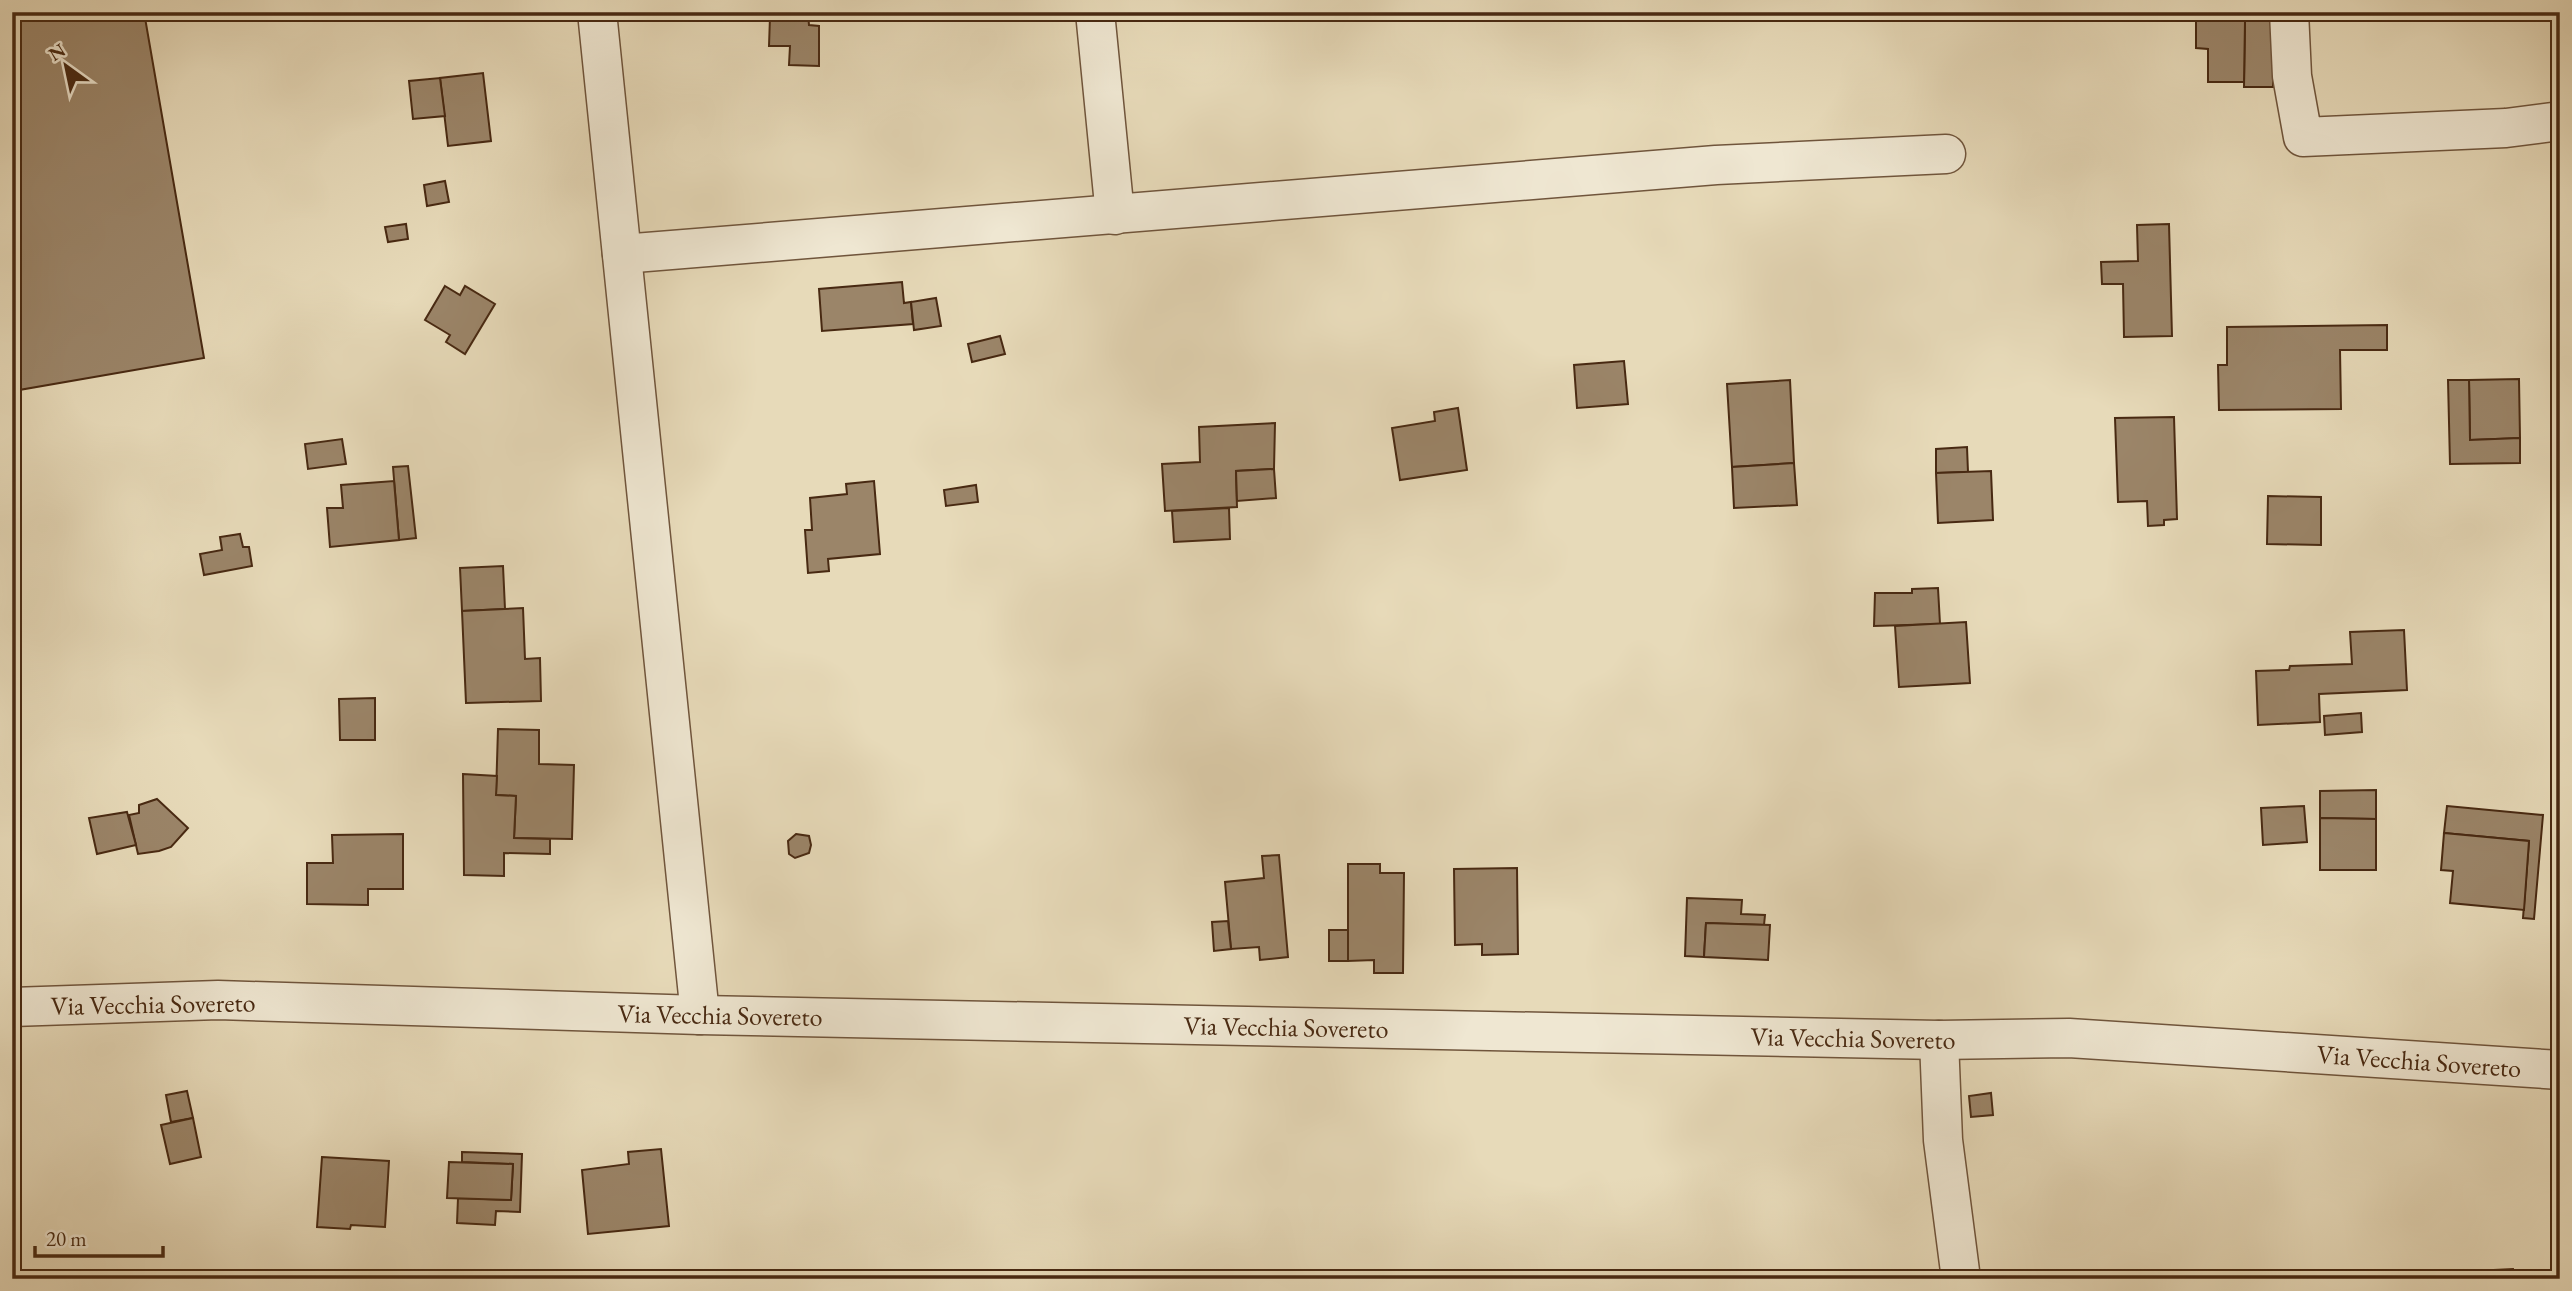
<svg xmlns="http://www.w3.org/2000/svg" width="2572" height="1291" font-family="'EB Garamond',serif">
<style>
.building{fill:#9b8569;stroke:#482912;stroke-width:2}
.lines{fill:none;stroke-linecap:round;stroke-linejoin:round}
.minor-casing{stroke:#70553c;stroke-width:41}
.minor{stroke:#efe7d2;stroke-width:38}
.labels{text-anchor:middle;stroke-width:6;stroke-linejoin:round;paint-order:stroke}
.street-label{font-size:26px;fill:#482912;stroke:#efe7d2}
</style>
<rect width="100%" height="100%" fill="#e7dab9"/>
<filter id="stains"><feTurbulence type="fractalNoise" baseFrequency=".00286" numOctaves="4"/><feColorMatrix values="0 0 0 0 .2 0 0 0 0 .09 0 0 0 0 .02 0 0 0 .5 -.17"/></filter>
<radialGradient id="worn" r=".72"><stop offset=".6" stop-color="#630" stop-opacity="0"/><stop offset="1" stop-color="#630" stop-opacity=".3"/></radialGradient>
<g class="building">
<path d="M 12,12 L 144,12 L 204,358 L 19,390 L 12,352 Z"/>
<path d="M 789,12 L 816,12 L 808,13 L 809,25 L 819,26 L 819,66 L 789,65 L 790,46 L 769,46 L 770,17 L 790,18 Z"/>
<path d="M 2245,15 L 2273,15 L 2273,87 L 2244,87 Z"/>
<path d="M 2196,20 L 2245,21 L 2244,82 L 2208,82 L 2208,49 L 2196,48 Z"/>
<path d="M 483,73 L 491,141 L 448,146 L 440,78 Z"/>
<path d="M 440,78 L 445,116 L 413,119 L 409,81 Z"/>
<path d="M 445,181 L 449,202 L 427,206 L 424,185 Z"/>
<path d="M 406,224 L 408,239 L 388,242 L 385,227 Z"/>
<path d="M 2169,224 L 2172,336 L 2124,337 L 2123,284 L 2102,284 L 2101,262 L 2138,261 L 2137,225 Z"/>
<path d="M 902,282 L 904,303 L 911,302 L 913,324 L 822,331 L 819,289 Z"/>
<path d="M 445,286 L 460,295 L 465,286 L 495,304 L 465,354 L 446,342 L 450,335 L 425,320 Z"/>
<path d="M 936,298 L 941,326 L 914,330 L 911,302 Z"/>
<path d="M 2387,325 L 2387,350 L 2340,350 L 2341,409 L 2219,410 L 2218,365 L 2227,365 L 2227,327 Z"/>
<path d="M 1000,336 L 1005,354 L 972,362 L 968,344 Z"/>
<path d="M 1624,361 L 1628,404 L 1577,408 L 1574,365 Z"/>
<path d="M 2519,379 L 2520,438 L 2470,440 L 2469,380 Z"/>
<path d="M 1790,380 L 1794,463 L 1732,467 L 1727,384 Z"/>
<path d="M 2448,380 L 2469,380 L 2470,440 L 2520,438 L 2520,463 L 2450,464 Z"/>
<path d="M 1458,408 L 1467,470 L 1400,480 L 1392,428 L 1435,421 L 1434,412 Z"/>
<path d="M 2174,417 L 2177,519 L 2164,520 L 2164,525 L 2148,526 L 2147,501 L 2118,502 L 2115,418 Z"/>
<path d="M 1275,423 L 1274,469 L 1236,471 L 1237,507 L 1165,511 L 1162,464 L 1200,462 L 1199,427 Z"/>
<path d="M 342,439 L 346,464 L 308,469 L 305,444 Z"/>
<path d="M 1967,447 L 1968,472 L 1936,473 L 1936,449 Z"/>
<path d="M 1794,463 L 1797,505 L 1734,508 L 1732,467 Z"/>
<path d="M 408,466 L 416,538 L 399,540 L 393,467 Z"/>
<path d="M 1274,469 L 1276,498 L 1237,501 L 1236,471 Z"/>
<path d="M 1991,471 L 1993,520 L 1938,523 L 1936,473 Z"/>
<path d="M 394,481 L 399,540 L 330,547 L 327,508 L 343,508 L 341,485 Z"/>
<path d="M 874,481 L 880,554 L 828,559 L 829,571 L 808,573 L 805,530 L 812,530 L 810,498 L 847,494 L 846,484 Z"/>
<path d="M 976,485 L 978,502 L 946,506 L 944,490 Z"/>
<path d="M 2268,496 L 2321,497 L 2321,545 L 2267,544 Z"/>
<path d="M 1229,508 L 1230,539 L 1174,542 L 1172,511 Z"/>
<path d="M 240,534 L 243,547 L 249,547 L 252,566 L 204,575 L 200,554 L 222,550 L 220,537 Z"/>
<path d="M 503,566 L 505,609 L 462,611 L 460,568 Z"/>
<path d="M 1938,588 L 1940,624 L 1874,626 L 1875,593 L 1912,593 L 1912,589 Z"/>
<path d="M 523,608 L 525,659 L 540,658 L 541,701 L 466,703 L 462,611 Z"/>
<path d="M 1966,622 L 1970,683 L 1899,687 L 1895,626 Z"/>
<path d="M 2404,630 L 2407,690 L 2319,694 L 2320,722 L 2258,725 L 2256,671 L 2289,670 L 2290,666 L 2352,664 L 2350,632 Z"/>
<path d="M 375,698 L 375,740 L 340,740 L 339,699 Z"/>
<path d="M 2361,713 L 2362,732 L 2325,735 L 2324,716 Z"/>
<path d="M 498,729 L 539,730 L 539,764 L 574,765 L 572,839 L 514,838 L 516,796 L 496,795 Z"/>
<path d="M 463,774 L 497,776 L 496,795 L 516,796 L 514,838 L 550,839 L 550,854 L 504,853 L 504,876 L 464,875 Z"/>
<path d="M 2376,790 L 2376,819 L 2320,818 L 2320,791 Z"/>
<path d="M 157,799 L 188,828 L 171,847 L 159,851 L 138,854 L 129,815 L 139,813 L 139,805 Z"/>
<path d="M 2304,806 L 2307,842 L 2263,845 L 2261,808 Z"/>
<path d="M 2447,806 L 2543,815 L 2534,919 L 2523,918 L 2529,841 L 2444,833 Z"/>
<path d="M 127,812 L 136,845 L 97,854 L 89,818 Z"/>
<path d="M 2320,818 L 2376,819 L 2376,870 L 2320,870 Z"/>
<path d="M 2444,833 L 2529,841 L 2524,910 L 2450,903 L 2453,871 L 2441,870 Z"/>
<path d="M 403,834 L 403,889 L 368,889 L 368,905 L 307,904 L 307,863 L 333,863 L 332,835 Z"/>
<path d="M 796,834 L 809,836 L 811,845 L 809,853 L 795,858 L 789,854 L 788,841 Z"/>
<path d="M 1279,855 L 1288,957 L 1260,960 L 1259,947 L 1231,949 L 1225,882 L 1264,878 L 1262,856 Z"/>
<path d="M 1348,864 L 1380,864 L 1380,873 L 1404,873 L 1403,973 L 1374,973 L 1374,960 L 1348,961 Z"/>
<path d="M 1517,868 L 1518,954 L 1482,955 L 1482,944 L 1455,945 L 1454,869 Z"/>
<path d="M 1687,898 L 1742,900 L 1741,914 L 1765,915 L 1764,925 L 1706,923 L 1704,957 L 1685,956 Z"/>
<path d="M 1228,921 L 1231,949 L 1214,951 L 1212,922 Z"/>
<path d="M 1706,923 L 1770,925 L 1768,960 L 1704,957 Z"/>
<rect x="1329" y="930" width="19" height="31"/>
<path d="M 187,1091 L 193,1118 L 171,1122 L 166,1095 Z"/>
<path d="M 1991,1093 L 1993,1115 L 1971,1117 L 1969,1096 Z"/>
<path d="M 193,1118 L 201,1157 L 170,1164 L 161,1125 Z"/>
<path d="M 661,1149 L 669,1226 L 588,1234 L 582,1170 L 629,1164 L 628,1152 Z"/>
<path d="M 462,1152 L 522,1154 L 520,1212 L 496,1211 L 495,1225 L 457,1223 L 458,1198 L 511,1200 L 513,1164 L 462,1162 Z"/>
<path d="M 322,1157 L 389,1161 L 385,1227 L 351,1225 L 350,1229 L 317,1227 Z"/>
<path d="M 449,1162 L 513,1164 L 511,1200 L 447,1198 Z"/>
<path d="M 2513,1269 L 2514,1275 L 2537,1274 L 2537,1279 L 2475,1279 L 2474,1271 Z"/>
</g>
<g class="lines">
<defs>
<g id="minor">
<path d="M 597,12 L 700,1015"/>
<path d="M 1095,12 L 1115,215"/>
<path d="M 2289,12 L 2292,76 L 2303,137 L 2506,128 L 2560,121"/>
<path d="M 622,254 L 1716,165 L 1946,154"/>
<path d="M 12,1007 L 218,1000 L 700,1015 L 1939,1040 L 2069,1038 L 2560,1070"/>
<path d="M 1939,1040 L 1943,1140 L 1961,1279"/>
</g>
</defs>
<use href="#minor" class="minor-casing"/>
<use href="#minor" class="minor"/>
</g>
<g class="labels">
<g class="street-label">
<text transform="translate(153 1004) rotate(-1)" y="9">Via Vecchia Sovereto</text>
<text transform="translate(720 1015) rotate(1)" y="9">Via Vecchia Sovereto</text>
<text transform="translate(1286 1027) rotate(1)" y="9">Via Vecchia Sovereto</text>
<text transform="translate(1853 1038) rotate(1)" y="9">Via Vecchia Sovereto</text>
<text transform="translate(2419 1061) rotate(4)" y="9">Via Vecchia Sovereto</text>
</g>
</g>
<rect width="2572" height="1291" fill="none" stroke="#e7dab9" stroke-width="42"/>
<rect x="14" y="14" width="2544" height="1263" fill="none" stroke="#482912" stroke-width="3.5"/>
<rect x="21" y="21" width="2530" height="1249" fill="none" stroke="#482912" stroke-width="2"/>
<g transform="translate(66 66) rotate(327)" stroke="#efe7d2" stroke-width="5" paint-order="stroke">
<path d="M0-5L12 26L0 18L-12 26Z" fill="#482912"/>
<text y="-10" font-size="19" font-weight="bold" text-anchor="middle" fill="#482912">N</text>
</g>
<path d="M35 1246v10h128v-10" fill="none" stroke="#482912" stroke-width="3.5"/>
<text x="46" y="1246" font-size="21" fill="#482912" stroke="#efe7d2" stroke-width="5" paint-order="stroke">20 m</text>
<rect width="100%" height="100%" filter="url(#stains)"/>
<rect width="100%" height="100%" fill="url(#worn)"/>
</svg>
